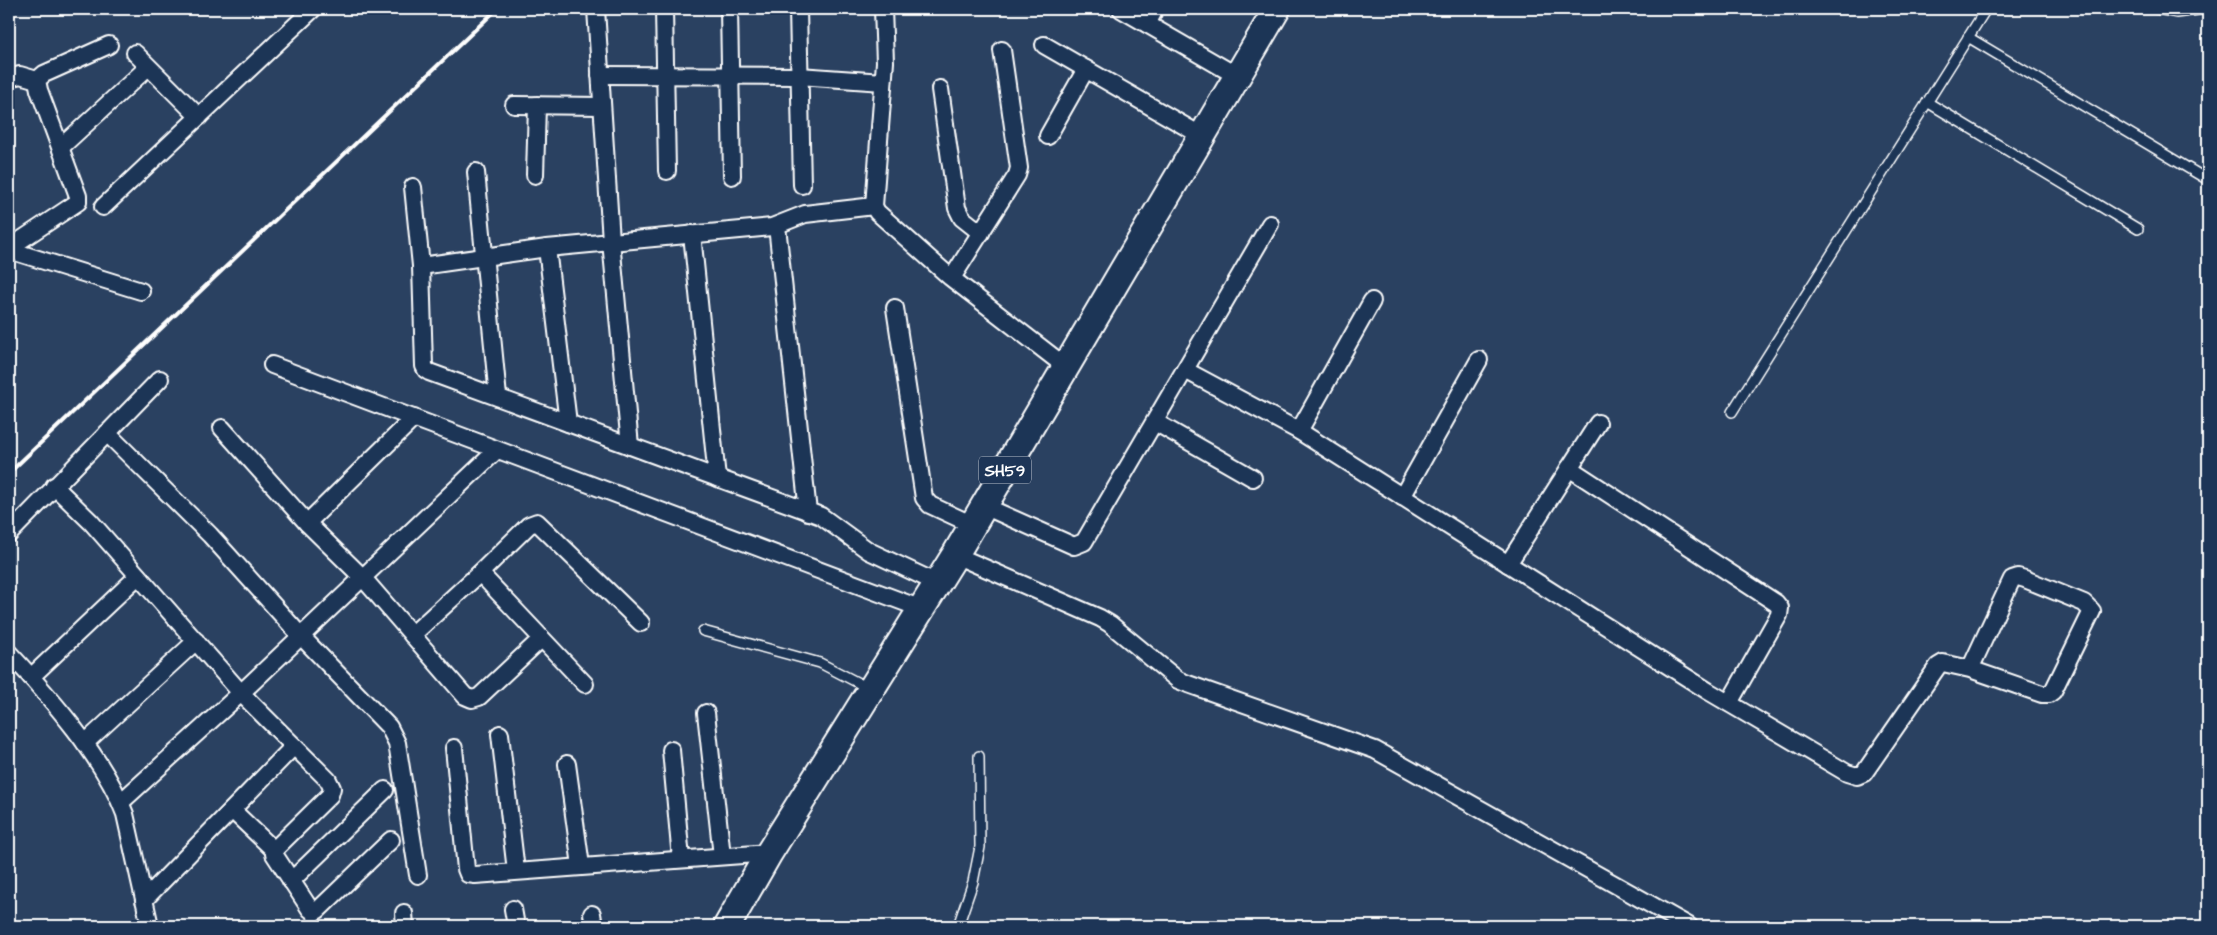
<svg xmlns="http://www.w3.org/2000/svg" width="2217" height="935" font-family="'Architects Daughter',sans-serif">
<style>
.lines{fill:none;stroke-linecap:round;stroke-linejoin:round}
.service-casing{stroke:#fff;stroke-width:12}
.minor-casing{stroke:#fff;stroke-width:20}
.primary-casing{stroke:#fff;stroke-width:30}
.service{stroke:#1d3557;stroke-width:9}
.minor{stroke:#1d3557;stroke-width:16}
.primary{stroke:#1d3557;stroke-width:26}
.rail{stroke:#fff;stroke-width:4}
.labels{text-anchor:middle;stroke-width:5;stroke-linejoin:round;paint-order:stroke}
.shield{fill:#1d3557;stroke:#bbc2cd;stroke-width:1}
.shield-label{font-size:16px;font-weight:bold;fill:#fff}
</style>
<rect width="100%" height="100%" fill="#2a4161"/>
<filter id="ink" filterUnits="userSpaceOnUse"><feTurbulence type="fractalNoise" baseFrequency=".02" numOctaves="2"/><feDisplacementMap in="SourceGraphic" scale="10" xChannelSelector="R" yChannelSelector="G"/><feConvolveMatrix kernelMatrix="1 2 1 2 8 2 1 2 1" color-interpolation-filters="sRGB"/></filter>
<g filter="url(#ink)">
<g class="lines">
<defs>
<g id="service">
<path d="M 2157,9 L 2176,13 L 2205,9"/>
<path d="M 1968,37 L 2208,180"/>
<path d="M 1927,102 L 2138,229"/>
<path d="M 1732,412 L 1986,9"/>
<path d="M 703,631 L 820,663 L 870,689"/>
<path d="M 958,926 L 973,882 L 980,847 L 979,756"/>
</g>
<g id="minor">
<path d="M 596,9 L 611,241 L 630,446"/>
<path d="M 664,9 L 667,171"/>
<path d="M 729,9 L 732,176"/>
<path d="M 798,9 L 802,185"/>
<path d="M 883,9 L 885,62 L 874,206 L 877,212 L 950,277 L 1066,367"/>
<path d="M 1121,9 L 1237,76"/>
<path d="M 1147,24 L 1155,9"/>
<path d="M 1044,45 L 1202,136"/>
<path d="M 135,53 L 199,117"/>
<path d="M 600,75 L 799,76 L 883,82"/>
<path d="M 9,78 L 20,75 L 37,80"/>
<path d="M 940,89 L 957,208 L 962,218 L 981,233"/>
<path d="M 514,105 L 602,106"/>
<path d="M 1048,136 L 1086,69"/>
<path d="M 61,147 L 148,67"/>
<path d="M 476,172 L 498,397"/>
<path d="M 535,175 L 537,105"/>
<path d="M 413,187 L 421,266"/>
<path d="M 874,206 L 805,214 L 772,227 L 547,248 L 421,266 L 424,366 L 426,370 L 429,372 L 821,516 L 869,551 L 937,583"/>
<path d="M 103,207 L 313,9"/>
<path d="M 777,226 L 808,512"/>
<path d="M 692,234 L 717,478"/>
<path d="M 9,248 L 78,202 L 78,196 L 39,90 L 37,80 L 44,74 L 109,45"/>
<path d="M 547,248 L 568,423"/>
<path d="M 9,250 L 141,291"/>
<path d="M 952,278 L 1017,175 L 1019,168 L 1002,50"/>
<path d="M 895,308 L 924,498 L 930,505 L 973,525"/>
<path d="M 272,365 L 922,609"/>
<path d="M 1185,370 L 1299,431 L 1708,691 L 1847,773 L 1857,776 L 1864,773 L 1938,666 L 1943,663 L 1970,669 L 2042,694 L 2049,694 L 2053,691 L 2092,611 L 2084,603 L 2025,579 L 2018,577 L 2012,579 L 1970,669"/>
<path d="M 1155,422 L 1253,478"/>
<path d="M 222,428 L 307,523 L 363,578 L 465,696 L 472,699 L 479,697 L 541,639"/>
<path d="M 1299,431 L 1372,301"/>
<path d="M 107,433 L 210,535 L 300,635 L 389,727 L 397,743 L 418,875"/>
<path d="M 1569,468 L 1776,603 L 1780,608 L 1779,615 L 1729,703"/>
<path d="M 54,486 L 91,522 L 241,693 L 328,780 L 332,788 L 330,795 L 274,850 L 274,854 L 310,909 L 314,912 L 318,910 L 391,840"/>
<path d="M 1402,497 L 1479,360"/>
<path d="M 984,506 L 1074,546 L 1084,542 L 1270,224"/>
<path d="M 307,523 L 414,418"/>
<path d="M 9,534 L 160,379"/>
<path d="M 955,555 L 1100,618 L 1110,624 L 1178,680 L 1188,684 L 1375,750 L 1689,926"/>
<path d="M 1508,564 L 1598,423"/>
<path d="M 480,573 L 585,684"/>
<path d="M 412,635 L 480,573 L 529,525 L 537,522 L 641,623"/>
<path d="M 9,653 C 50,697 104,758 125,814 L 150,926"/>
<path d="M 31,677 L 138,576"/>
<path d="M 706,713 L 722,856"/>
<path d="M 500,734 L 516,871"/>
<path d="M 85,743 L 196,641"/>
<path d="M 454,748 L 466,869 L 468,874 L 475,875 L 769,853"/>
<path d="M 671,750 L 681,859"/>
<path d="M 567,764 L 581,866"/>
<path d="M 121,802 L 241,693 L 497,450"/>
<path d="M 232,810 L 274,850"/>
<path d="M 291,881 L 385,790"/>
<path d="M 144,900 L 294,746"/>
<path d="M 513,909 L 516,926"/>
<path d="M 404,913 L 405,926"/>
<path d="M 592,914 L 594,926"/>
<path d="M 313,925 L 313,926"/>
</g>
<path id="primary" d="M 727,926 L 769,853 L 955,555 L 1277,9"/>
</defs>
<use href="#service" class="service-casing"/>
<use href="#minor" class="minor-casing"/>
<use href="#primary" class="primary-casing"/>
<use href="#service" class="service"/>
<use href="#minor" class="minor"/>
<use href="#primary" class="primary"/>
<path class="rail" d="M 9,473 L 497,9"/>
</g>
</g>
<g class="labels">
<rect class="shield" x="979" y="456.5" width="52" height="27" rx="4"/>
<g class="shield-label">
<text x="1005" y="476">SH59</text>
</g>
</g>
<rect width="2217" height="935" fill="none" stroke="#1d3557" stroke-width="30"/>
<rect x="15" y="15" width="2187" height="905" fill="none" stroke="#fff" stroke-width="2" filter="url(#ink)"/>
</svg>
